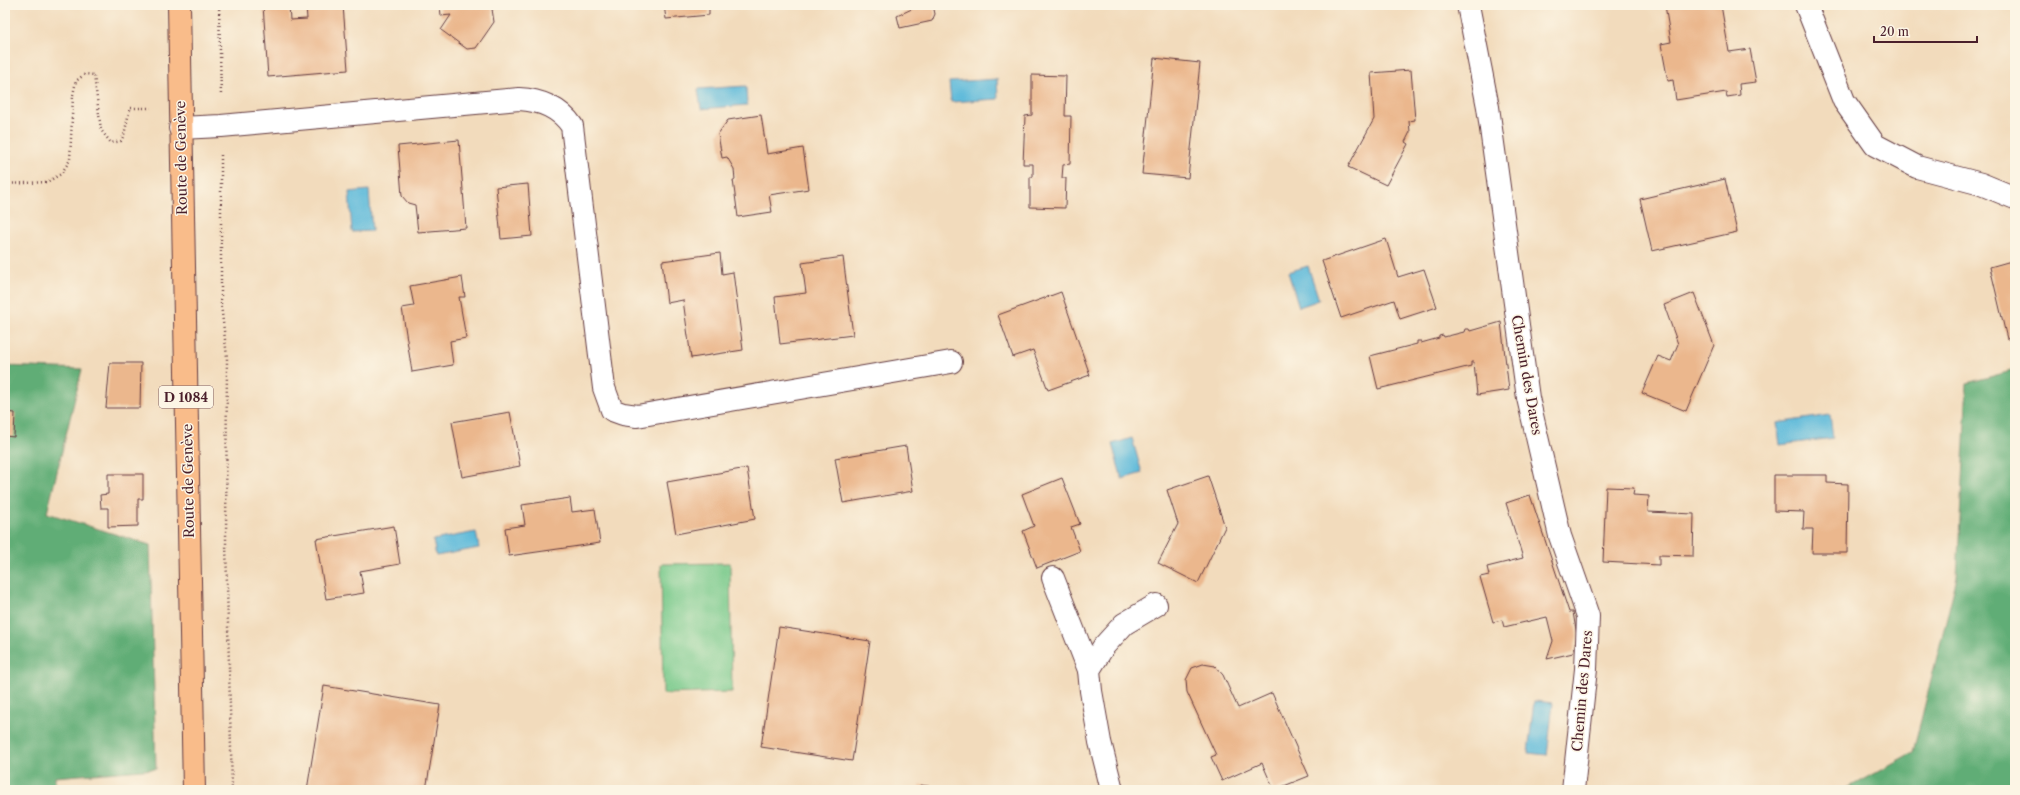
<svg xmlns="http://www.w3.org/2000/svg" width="2020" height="795" font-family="'Libre Caslon Text',serif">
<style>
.green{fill:#77c98a;stroke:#60745a}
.forest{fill:#61ad76;stroke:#566650}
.water{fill:#5cb9da;stroke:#536c82}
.building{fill:#ebb78d}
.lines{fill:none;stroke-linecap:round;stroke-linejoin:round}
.minor-casing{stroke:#633b41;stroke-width:24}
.major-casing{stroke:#633b41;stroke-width:24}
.path{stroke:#633b41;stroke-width:2.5;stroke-dasharray:1 3;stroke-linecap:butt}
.minor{stroke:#fff;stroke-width:22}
.major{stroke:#f9bc8a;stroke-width:22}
.labels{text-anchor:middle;stroke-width:3;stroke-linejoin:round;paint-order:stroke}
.shield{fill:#fcf5e5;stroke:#7f5f63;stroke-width:1}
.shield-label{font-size:13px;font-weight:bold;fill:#4a1f2b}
.street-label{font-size:14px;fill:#4a1f2b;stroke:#fcf5e5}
</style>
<rect width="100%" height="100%" fill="#fcf5e5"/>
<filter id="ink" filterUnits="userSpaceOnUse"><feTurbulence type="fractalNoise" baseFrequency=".025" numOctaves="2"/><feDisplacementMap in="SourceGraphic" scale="8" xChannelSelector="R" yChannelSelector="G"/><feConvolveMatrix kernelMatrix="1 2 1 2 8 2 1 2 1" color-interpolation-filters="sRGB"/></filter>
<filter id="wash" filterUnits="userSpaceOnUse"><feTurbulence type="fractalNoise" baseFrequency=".012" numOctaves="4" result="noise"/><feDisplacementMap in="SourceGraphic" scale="16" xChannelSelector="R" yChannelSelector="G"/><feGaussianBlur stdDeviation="0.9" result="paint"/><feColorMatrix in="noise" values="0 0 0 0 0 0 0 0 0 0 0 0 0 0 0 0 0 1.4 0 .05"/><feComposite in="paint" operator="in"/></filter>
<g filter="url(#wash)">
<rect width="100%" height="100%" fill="#f2dbbc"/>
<path class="green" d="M 730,563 L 732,692 L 663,694 L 661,564 Z"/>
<g class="forest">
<path d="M 5,366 L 82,369 L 47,513 L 150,545 L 156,769 L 55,777 L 55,790 L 5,790 Z"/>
<path d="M 2015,370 L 2015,790 L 1844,790 L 1913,752 L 1957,577 L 1967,383 Z"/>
</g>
<g class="water">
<path d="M 997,79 L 998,99 L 951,102 L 949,82 Z"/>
<path d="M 746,86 L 747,105 L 701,109 L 698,89 Z"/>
<path d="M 369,190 L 372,231 L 352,232 L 349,192 Z"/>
<path d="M 1308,266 L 1319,300 L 1299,307 L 1288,272 Z"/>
<path d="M 1830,415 L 1833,438 L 1780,445 L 1777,423 Z"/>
<path d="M 1132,438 L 1142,473 L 1122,479 L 1112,444 Z"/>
<path d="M 476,532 L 479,548 L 436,556 L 433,540 Z"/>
<path d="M 1534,701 L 1553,703 L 1547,755 L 1528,753 Z"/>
</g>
<g id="blocks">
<g class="building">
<path d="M 263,5 L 289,5 L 290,20 L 307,19 L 306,5 L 343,5 L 348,70 L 268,77 Z"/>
<path d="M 440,5 L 502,5 L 502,7 L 492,9 L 494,22 L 476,48 L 467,49 L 441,30 L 451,15 L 441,16 Z"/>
<path d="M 664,5 L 709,5 L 709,15 L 666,19 Z"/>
<path d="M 920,5 L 933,5 L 935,14 L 932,21 L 900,28 L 897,16 Z"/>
<path d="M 1665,5 L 1721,5 L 1729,52 L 1750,49 L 1756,82 L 1739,84 L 1740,95 L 1727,97 L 1726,92 L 1676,100 L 1673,80 L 1668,81 L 1661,44 L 1671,42 Z"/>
<path d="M 1154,58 L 1200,63 L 1188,178 L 1142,174 Z"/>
<path d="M 1411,70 L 1415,120 L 1409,121 L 1410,132 L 1405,142 L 1408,144 L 1386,185 L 1348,167 L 1374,119 L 1371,73 Z"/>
<path d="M 1032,75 L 1066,76 L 1065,116 L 1071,116 L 1070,164 L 1063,165 L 1062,178 L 1066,178 L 1065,208 L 1030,207 L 1030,177 L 1033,177 L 1033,164 L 1023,164 L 1025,116 L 1032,115 Z"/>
<path d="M 761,115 L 767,154 L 803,148 L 809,189 L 769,195 L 772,212 L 738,217 L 733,180 L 735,180 L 734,169 L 727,157 L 722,158 L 718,134 L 728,120 Z"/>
<path d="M 459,140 L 466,228 L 418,232 L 415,205 L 408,203 L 402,196 L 398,146 Z"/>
<path d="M 1725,179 L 1737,232 L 1652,251 L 1640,199 Z"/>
<path d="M 528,184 L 532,236 L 501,239 L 496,187 Z"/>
<path d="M 1386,239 L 1398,277 L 1424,269 L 1437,307 L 1400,319 L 1394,300 L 1341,318 L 1322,261 Z"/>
<path d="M 720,253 L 722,274 L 733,272 L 743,350 L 691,358 L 683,300 L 667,303 L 662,261 Z"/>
<path d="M 843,257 L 853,335 L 780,344 L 775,297 L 806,293 L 802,263 Z"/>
<path d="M 2015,260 L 2015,337 L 2007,339 L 1990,267 Z"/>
<path d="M 462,277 L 465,297 L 459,297 L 466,338 L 450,341 L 453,365 L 412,372 L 402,308 L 414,306 L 410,286 Z"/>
<path d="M 1061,292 L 1090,375 L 1048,390 L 1033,350 L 1013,357 L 998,315 Z"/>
<path d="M 1694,293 L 1714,345 L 1686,411 L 1642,393 L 1658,356 L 1671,361 L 1678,344 L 1664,305 Z"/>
<path d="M 1501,322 L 1509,390 L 1477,395 L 1474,362 L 1471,362 L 1471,366 L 1378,389 L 1370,356 L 1417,344 L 1417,341 L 1421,341 L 1421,343 L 1439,338 L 1439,336 L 1443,335 L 1444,337 L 1464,332 L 1465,329 L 1469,329 L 1470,331 Z"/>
<path d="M 110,363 L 141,363 L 140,408 L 106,408 Z"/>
<path d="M 5,412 L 15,413 L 14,437 L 5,436 Z"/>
<path d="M 510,412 L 520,466 L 462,477 L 452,422 Z"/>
<path d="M 906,446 L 913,491 L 843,503 L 835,458 Z"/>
<path d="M 747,468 L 755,519 L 676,534 L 667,482 Z"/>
<path d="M 108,474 L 143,474 L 143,499 L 138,499 L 138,526 L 108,527 L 108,508 L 101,508 L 100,495 L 108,494 Z"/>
<path d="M 1774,475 L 1827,475 L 1827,483 L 1848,484 L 1847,553 L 1812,553 L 1813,529 L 1803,529 L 1804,512 L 1774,511 Z"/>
<path d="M 1208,476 L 1225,527 L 1198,583 L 1158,563 L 1178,524 L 1167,490 Z"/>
<path d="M 1062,478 L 1080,524 L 1071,527 L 1080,551 L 1037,568 L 1023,531 L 1034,526 L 1022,494 Z"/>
<path d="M 1606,487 L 1634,488 L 1633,495 L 1649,496 L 1648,512 L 1694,514 L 1693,556 L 1659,555 L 1659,565 L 1603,562 Z"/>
<path d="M 1530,495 L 1569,612 L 1573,612 L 1577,636 L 1573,653 L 1547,659 L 1553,641 L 1547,617 L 1504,627 L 1502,620 L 1493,622 L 1480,577 L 1489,575 L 1487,567 L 1523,558 L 1506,503 Z"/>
<path d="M 570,498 L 572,512 L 595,509 L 600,543 L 509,556 L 505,528 L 525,525 L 522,505 Z"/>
<path d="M 394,526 L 400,564 L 360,571 L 364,593 L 326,599 L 316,539 Z"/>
<path d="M 779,627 L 870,641 L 852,761 L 761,747 Z"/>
<path d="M 1203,664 L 1215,666 L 1223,675 L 1238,708 L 1272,693 L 1309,776 L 1274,790 L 1262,763 L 1222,781 L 1211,757 L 1216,755 L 1187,692 L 1186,680 L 1192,668 Z"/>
<path d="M 324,686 L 440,705 L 426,790 L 307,790 Z"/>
<path d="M 920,785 L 951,789 L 951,790 L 919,790 Z"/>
</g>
</g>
</g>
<g filter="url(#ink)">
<use href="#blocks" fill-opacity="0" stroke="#633b41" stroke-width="1"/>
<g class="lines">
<defs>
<g id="minor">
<path d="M 1468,5 L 1488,107 L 1528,398 L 1560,536 L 1588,616 L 1586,669 L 1573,790"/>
<path d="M 1806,5 L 1844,101 L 1875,145 L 1917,167 L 1981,184 L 2015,198"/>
<path d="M 180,128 L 221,126 L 519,99 C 540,100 560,108 572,126 L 604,388 L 612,410 L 623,414 L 637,416 L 951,362"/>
<path d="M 1053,578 L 1089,670"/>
<path d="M 1112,790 L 1100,742 L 1091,691 L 1089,670 L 1104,646 L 1124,624 L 1156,605"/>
</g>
<path id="major" d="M 179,5 L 194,790"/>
</defs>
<use href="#minor" class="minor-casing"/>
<use href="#major" class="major-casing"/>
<g class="path">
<path d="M 219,5 L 221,96"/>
<path d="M 221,155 L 221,304 L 227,357 L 226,542 L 232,790"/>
<path d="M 5,184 L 47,182 L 61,174 L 70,160 L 73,95 L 76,81 L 85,74 L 94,75 L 101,130 L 111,143 L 121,141 L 124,135 L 130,108 L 151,108"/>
</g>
<use href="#minor" class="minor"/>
<use href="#major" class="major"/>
</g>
</g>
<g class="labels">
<rect class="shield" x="159" y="386" width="54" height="22" rx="3"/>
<g class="shield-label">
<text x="186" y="402">D 1084</text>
</g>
<g class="street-label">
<text transform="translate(181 158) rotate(-91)" y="5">Route de Genève</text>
<text transform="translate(1527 375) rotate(80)" y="5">Chemin des Dares</text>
<text transform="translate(188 481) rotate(-91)" y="5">Route de Genève</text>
<text transform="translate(1582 691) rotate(-85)" y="5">Chemin des Dares</text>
</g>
</g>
<rect width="2020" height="795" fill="none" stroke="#fcf5e5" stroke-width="20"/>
<path d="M1874 36v6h103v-6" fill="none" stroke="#4a1f2b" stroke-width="2"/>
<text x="1880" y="36" font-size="12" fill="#4a1f2b" stroke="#fcf5e5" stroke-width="3" paint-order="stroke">20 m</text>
</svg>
